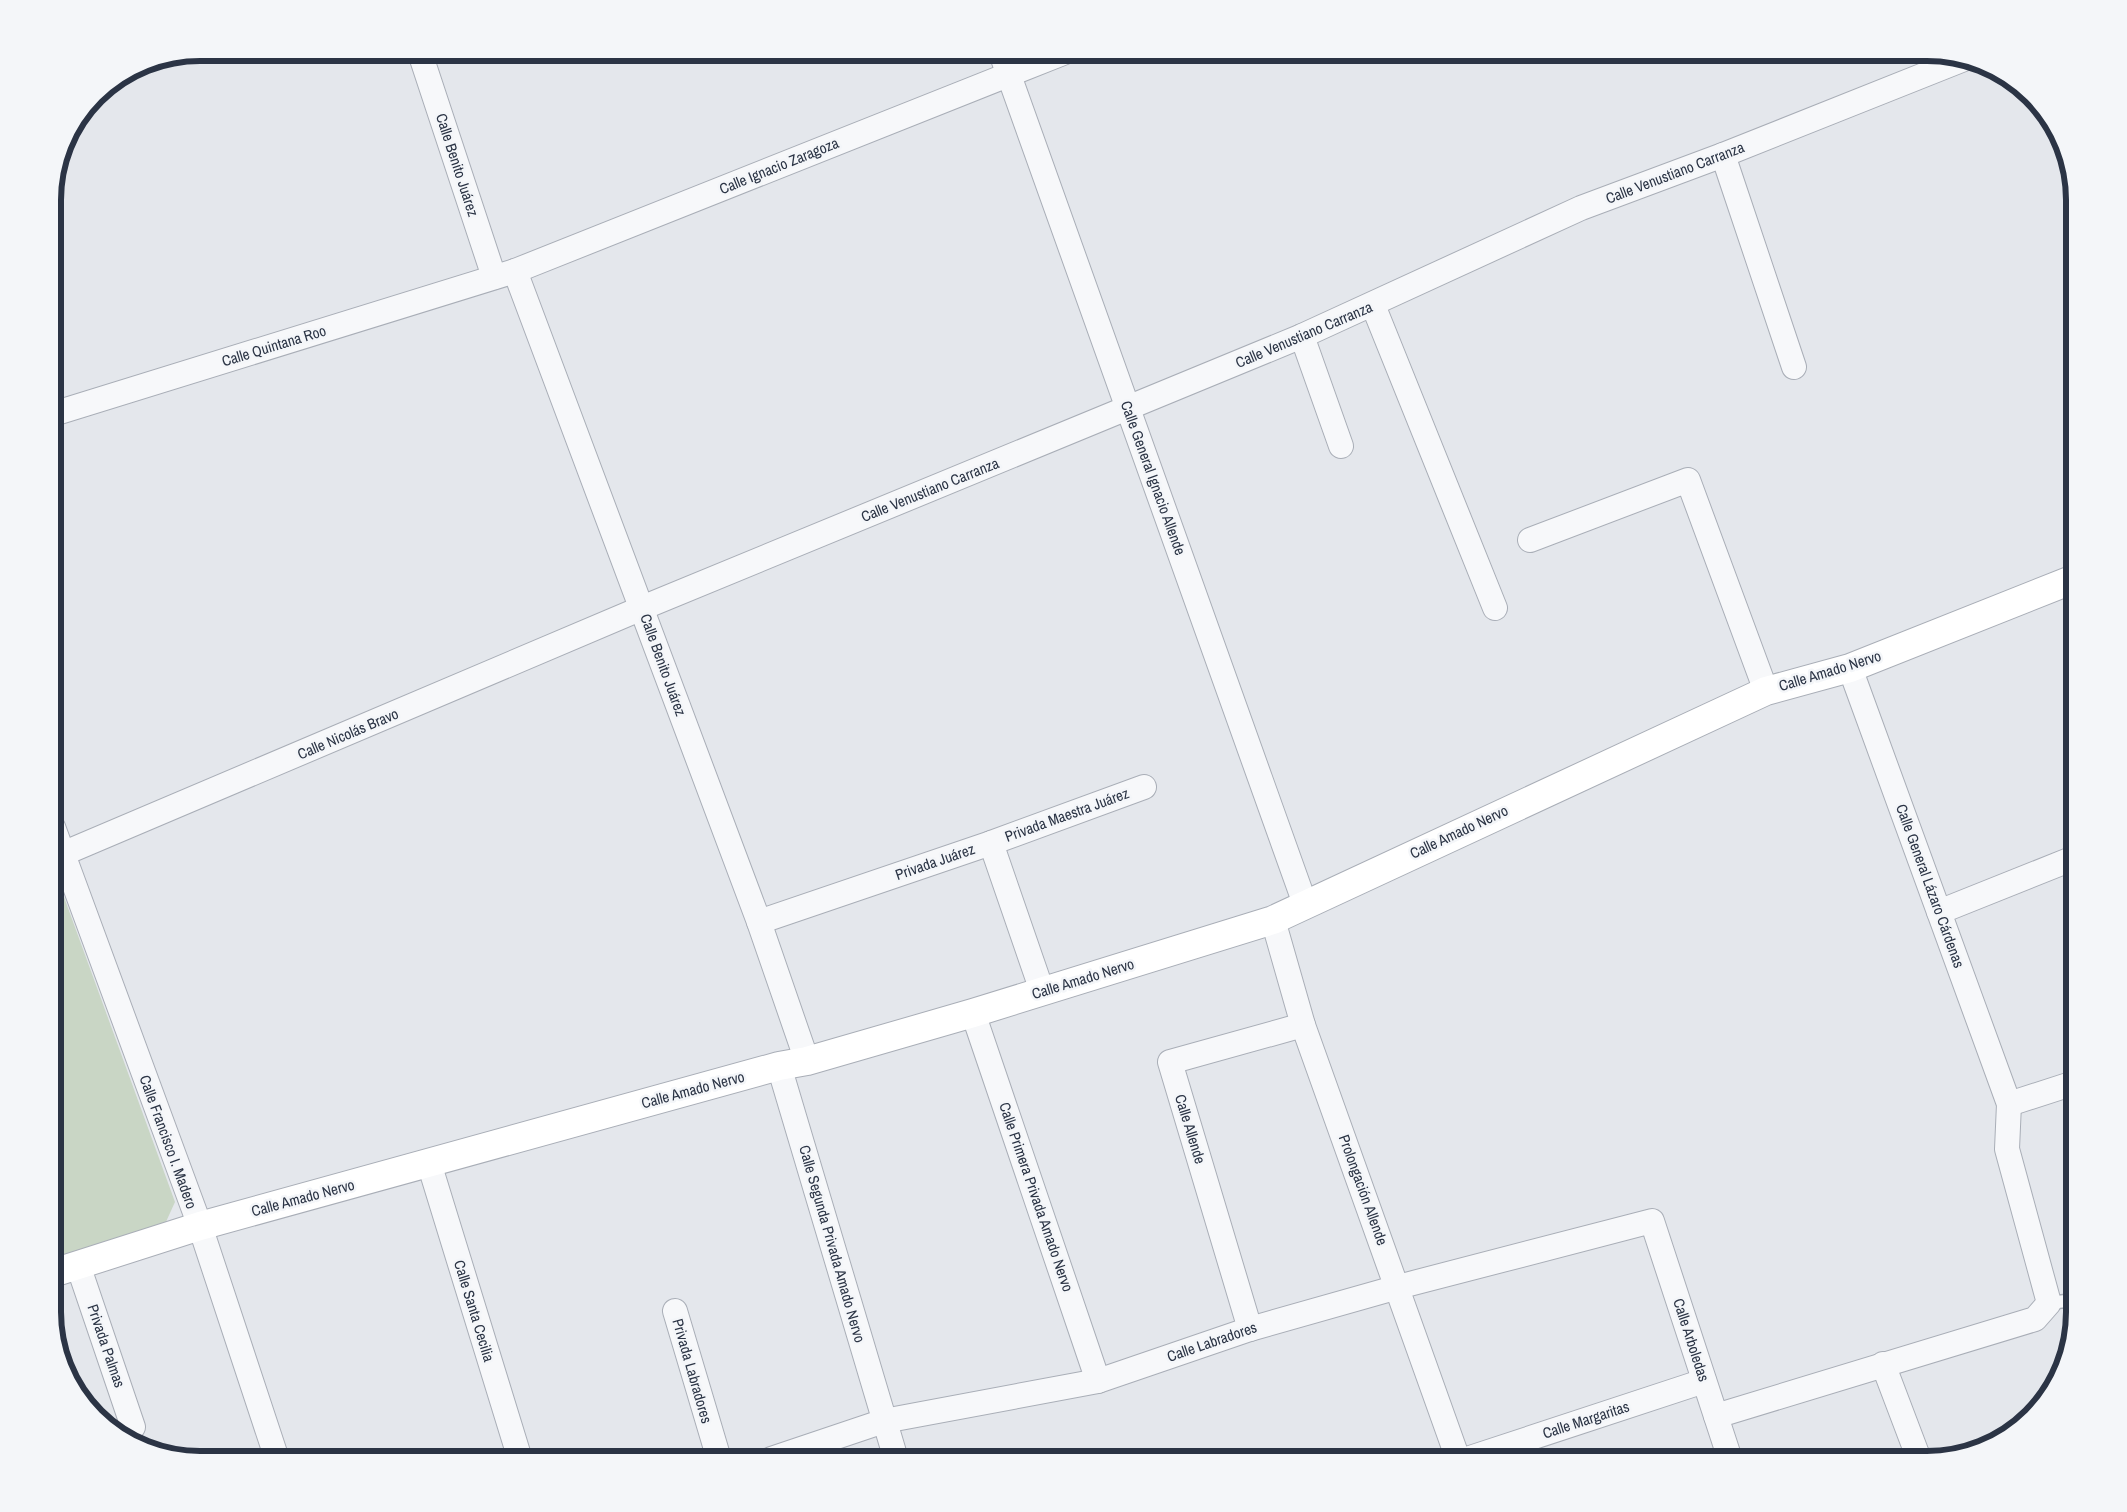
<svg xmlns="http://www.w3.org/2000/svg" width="2127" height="1512" font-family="'Archivo Narrow',sans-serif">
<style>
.green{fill:#c9d6c5}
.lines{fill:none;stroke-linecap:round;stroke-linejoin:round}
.lane-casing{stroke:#a9aeb7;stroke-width:15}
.street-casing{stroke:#a9aeb7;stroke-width:26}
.secondary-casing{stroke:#a9aeb7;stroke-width:30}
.lane{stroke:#f7f8fa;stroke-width:12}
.street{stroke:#f7f8fa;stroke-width:24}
.secondary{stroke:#fff;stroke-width:28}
.labels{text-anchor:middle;stroke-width:5;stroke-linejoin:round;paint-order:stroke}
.street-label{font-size:15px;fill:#2b3445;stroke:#f4f6f9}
.rim{fill:none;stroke:#2b3445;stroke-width:6}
</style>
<rect width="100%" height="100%" fill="#e4e7ec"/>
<path class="green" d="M 53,882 L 60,886 L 175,1202 L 165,1224 L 53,1259 Z"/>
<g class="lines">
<defs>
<path id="lane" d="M 2049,1303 L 2074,1300"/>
<g id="street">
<path d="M 420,53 L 494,277"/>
<path d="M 1001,53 L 1305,904"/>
<path d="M 1723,155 L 1794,367"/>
<path d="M 515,271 L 759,922 L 807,1061"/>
<path d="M 1373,305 L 1495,608"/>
<path d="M 1302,336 L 1341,446"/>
<path d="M 53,414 L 515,271 L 1063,53"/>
<path d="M 1530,540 L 1688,480 L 1766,691"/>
<path d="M 53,827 L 200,1226 L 277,1459"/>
<path d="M 991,843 L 1042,991"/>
<path d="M 53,858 L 642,608 L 1302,336 L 1581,208 L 1723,155 L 1964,59"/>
<path d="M 1939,912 L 2074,858"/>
<path d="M 1273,920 L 1303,1025 L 1458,1459"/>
<path d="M 759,922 L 991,843 L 1144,787"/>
<path d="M 973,1013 L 1098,1381"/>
<path d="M 779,1066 L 896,1459"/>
<path d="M 2009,1104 L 2074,1083"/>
<path d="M 429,1163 L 520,1459"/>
<path d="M 78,1265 L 133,1427"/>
<path d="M 675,1311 L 719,1459"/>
<path d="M 1250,1329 L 1170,1062 L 1303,1025"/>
<path d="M 1883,1364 L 1919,1459"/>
<path d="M 1716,1416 L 2035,1319 L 2049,1303 L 2007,1149 L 2009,1104 L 1850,668"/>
<path d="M 771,1459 L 884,1421 L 1098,1381 L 1250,1329 L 1398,1287 L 1652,1221 L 1730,1459"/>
<path d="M 1467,1459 L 1704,1381"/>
</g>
<path id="secondary" d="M 53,1273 L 200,1226 L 779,1066 L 807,1061 L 973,1013 L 1273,920 L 1766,691 L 1850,668 L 2074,579"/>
</defs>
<use href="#lane" class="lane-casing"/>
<use href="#street" class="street-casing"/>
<use href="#secondary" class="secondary-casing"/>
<use href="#lane" class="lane"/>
<use href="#street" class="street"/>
<use href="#secondary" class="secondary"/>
</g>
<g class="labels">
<g class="street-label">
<text transform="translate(457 165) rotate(72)" y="5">Calle Benito Juárez</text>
<text transform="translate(779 166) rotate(-22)" y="5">Calle Ignacio Zaragoza</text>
<text transform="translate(1675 173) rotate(-21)" y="5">Calle Venustiano Carranza</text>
<text transform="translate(1304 335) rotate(-23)" y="5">Calle Venustiano Carranza</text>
<text transform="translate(274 346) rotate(-17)" y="5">Calle Quintana Roo</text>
<text transform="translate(1153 478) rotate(70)" y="5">Calle General Ignacio Allende</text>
<text transform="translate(930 490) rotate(-22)" y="5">Calle Venustiano Carranza</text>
<text transform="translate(663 665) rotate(70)" y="5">Calle Benito Juárez</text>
<text transform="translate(1830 671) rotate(-17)" y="5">Calle Amado Nervo</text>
<text transform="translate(348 734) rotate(-23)" y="5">Calle Nicolás Bravo</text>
<text transform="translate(1067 815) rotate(-20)" y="5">Privada Maestra Juárez</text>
<text transform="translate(1459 832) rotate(-25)" y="5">Calle Amado Nervo</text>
<text transform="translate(935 862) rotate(-19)" y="5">Privada Juárez</text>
<text transform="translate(1930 886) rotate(70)" y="5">Calle General Lázaro Cárdenas</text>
<text transform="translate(1083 979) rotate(-17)" y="5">Calle Amado Nervo</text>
<text transform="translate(693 1090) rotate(-15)" y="5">Calle Amado Nervo</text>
<text transform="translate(1190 1129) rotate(73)" y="5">Calle Allende</text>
<text transform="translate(168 1142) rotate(70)" y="5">Calle Francisco I. Madero</text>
<text transform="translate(1363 1190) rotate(70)" y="5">Prolongación Allende</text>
<text transform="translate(1036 1197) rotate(71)" y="5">Calle Primera Privada Amado Nervo</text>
<text transform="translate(303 1198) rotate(-15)" y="5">Calle Amado Nervo</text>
<text transform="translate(832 1244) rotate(74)" y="5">Calle Segunda Privada Amado Nervo</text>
<text transform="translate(474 1311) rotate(73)" y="5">Calle Santa Cecilia</text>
<text transform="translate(1691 1340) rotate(72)" y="5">Calle Arboledas</text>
<text transform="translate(1212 1342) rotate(-19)" y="5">Calle Labradores</text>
<text transform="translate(106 1346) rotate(71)" y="5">Privada Palmas</text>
<text transform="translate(692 1371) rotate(74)" y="5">Privada Labradores</text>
<text transform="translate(1586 1420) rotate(-18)" y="5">Calle Margaritas</text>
</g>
</g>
<path d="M0 0H2127V1512H0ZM200 61H1927A139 139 0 0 1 2066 200V1312A139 139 0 0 1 1927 1451H200A139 139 0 0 1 61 1312V200A139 139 0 0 1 200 61Z" fill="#f4f6f9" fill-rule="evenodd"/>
<path class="rim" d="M200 61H1927A139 139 0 0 1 2066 200V1312A139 139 0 0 1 1927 1451H200A139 139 0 0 1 61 1312V200A139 139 0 0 1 200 61Z"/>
</svg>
